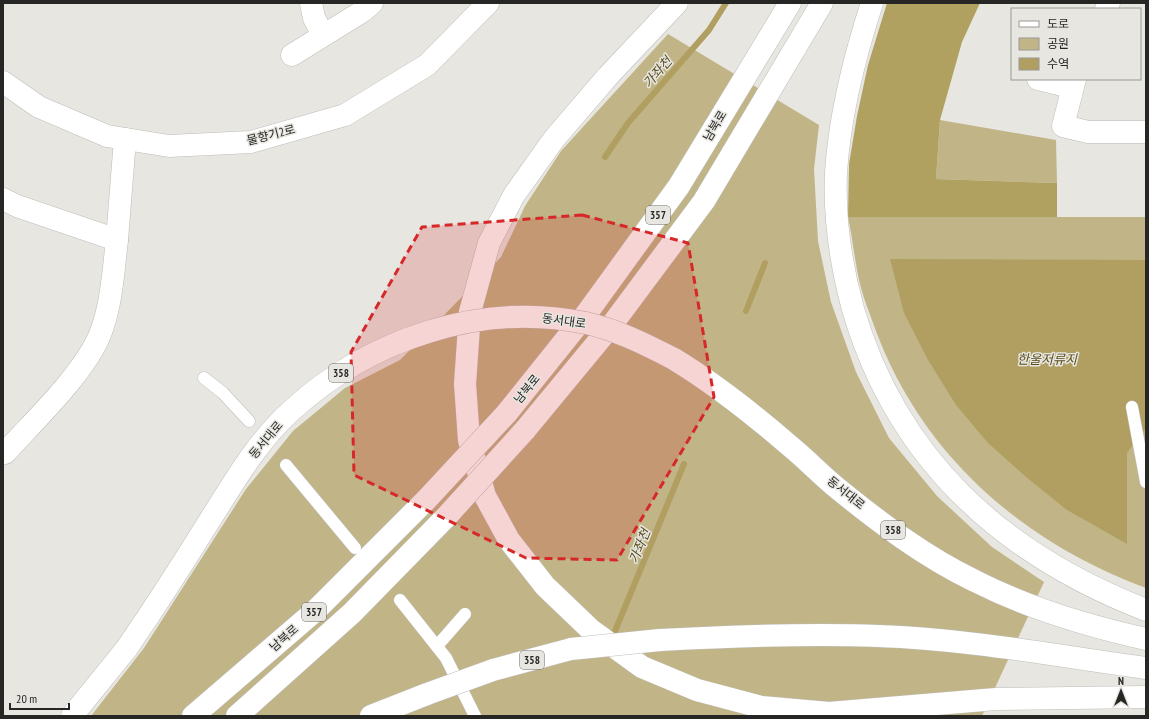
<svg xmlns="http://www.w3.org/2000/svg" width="1149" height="719" font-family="'PT Sans Narrow','Noto Sans KR',sans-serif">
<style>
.green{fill:#c1b587}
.forest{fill:#b1a161}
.water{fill:#b09f60}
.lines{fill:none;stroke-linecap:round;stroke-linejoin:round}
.stream{stroke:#b09f60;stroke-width:6}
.lane-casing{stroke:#bebdb9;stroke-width:13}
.street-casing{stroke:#bebdb9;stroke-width:23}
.secondary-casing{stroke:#bebdb9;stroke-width:23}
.primary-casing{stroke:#bebdb9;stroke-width:23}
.highway-casing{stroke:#bebdb9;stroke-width:23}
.lane{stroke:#fff;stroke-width:12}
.street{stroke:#fff;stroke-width:22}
.secondary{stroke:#fff;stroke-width:22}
.primary{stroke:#fff;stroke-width:22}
.highway{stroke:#fff;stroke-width:22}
.primary-bridge-casing{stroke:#bebdb9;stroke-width:23;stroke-linecap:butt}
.highway-bridge-casing{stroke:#bebdb9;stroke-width:23;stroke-linecap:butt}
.primary-bridge{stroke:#fff;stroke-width:22}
.highway-bridge{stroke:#fff;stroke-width:22}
.marked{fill:#d62828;fill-opacity:0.2;stroke:#d62828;stroke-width:3;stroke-dasharray:8 5;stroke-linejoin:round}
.labels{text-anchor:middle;stroke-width:3;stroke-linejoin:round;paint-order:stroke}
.shield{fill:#e7e6e1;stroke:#60605d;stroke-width:1}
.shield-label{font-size:11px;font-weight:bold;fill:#262625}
.street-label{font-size:12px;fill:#262625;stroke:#e7e6e1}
.water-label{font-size:13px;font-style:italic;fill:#5a4e1d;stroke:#e7e6e1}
</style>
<rect width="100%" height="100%" fill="#e7e6e1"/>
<g class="green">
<path d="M 668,34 L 819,125 L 814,169 L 818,241 L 831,302 L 856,372 L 889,438 L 937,496 L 992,547 L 1044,582 L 982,716 L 91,716 L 144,648 L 246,489 L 293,431 L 345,388 L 400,360 L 501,257 L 525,206 L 561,151 Z"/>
<path d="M 940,120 L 1056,140 L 1057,183 L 936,179 Z"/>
<path d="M 848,217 L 1146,217 L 1146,588 C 1020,542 918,451 873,323 C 869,311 864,300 861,288 C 855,265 853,240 848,217 Z"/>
</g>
<path class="forest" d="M 887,3 L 980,3 L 962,42 L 940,120 L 936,179 L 1057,183 L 1057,217 L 848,217 L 849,164 L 857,116 L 868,65 Z"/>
<path class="water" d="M 890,259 L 1146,260 L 1146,428 L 1127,453 L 1127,544 L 1067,510 L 1026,477 L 988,443 L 956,405 L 928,360 L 904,313 Z"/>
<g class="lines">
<g class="stream">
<path d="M 605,157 L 628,123 L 709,30 L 726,3"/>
<path d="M 746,311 L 765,263"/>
<path d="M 613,636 L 684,464"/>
</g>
<defs>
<g id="lane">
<path d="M 204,378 L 223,393 L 249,421"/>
<path d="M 1132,407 L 1146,482"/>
<path d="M 286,465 L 355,548"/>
<path d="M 400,600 L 446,658 L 475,716"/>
<path d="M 437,646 L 465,614"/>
</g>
<g id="street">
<path d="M 311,3 L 314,18 L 323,35"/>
<path d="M 1106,9 L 1109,3"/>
<path d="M 292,55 L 363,11 L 372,3"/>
<path d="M 1038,79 L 1071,87"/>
<path d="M 1075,79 L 1063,126 L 1088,132 L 1146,132"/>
<path d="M 3,199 L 17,206 L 117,240 C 113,274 111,317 94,347 C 74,383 33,422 5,453 L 3,450"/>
<path d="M 117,240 L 125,139"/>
</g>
<g id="secondary">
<path d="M 3,82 L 39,107 L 107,136 L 169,146 L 251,142 L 345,115 L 427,65 L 488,3"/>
<path d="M 525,430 L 611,326 L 704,201 L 822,3"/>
</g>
<g id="primary">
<path d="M 506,414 L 587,313 L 679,186 L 790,3"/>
<path d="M 193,716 L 315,611 L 427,499"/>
<path d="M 237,716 L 352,613 L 446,517"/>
</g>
<g id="highway">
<path d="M 677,3 L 608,76 L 554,139 L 514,195 L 489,243 L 470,312 L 465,384 L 469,440 L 485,496 L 509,540 L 545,586 L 591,630 L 642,667 L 697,690 L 761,707 L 829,713 L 996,699 L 1146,697"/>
<path d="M 872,3 C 854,58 840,113 836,172 C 834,217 841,265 853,309 C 897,460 1002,554 1146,610"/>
<path d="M 674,359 C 715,384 753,414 790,446 C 806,459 821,475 837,488 C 880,523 925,557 975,581 C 1028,608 1087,626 1146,639"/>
<path d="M 660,640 C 733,636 806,633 878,636 C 968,639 1057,656 1146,668"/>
<path d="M 493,670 L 571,649"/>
<path d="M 72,716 L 127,648"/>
<path d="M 371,716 L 427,694"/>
</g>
</defs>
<use href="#lane" class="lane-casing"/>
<use href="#street" class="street-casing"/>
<use href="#secondary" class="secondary-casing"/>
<use href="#primary" class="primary-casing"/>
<use href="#highway" class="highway-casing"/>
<use href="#lane" class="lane"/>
<use href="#street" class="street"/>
<use href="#secondary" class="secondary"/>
<use href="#primary" class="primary"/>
<use href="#highway" class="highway"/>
<defs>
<g id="primary-bridge">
<path d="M 427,499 L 506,414"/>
<path d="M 446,517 L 525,430"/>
</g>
<g id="highway-bridge">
<path d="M 127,648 C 155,607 182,565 208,523 C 233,484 257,441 292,410 C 370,339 481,301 586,323 C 617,330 645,344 674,359"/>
<path d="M 571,649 L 660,640"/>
<path d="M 427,694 L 493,670"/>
</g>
</defs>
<use href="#primary-bridge" class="primary-bridge-casing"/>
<use href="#highway-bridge" class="highway-bridge-casing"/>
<use href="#primary-bridge" class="primary-bridge"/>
<use href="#highway-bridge" class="highway-bridge"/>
</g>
<path class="marked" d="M 582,215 L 688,243 L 714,397 L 617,560 L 526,558 L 354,475 L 351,352 L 422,227 Z"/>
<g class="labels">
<g class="shield">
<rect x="646" y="206" width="24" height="18" rx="3"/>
<rect x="329" y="364" width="24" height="18" rx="3"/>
<rect x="881" y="521" width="24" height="18" rx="3"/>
<rect x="302" y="603" width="24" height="18" rx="3"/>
<rect x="520" y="651" width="24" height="18" rx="3"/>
</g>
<g class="shield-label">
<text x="658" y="219">357</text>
<text x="341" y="377">358</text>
<text x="893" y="534">358</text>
<text x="314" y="616">357</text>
<text x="532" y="664">358</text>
</g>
<g class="street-label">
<text transform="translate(715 126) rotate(-59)" y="4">남북로</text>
<text transform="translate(271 135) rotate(-14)" y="4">물향기2로</text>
<text transform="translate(564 321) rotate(8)" y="4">동서대로</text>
<text transform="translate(527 389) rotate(-51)" y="4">남북로</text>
<text transform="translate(266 440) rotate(-50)" y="4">동서대로</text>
<text transform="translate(846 493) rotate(39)" y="4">동서대로</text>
<text transform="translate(284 638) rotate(-41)" y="4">남북로</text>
</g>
<g class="water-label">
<text transform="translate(657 72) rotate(-49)" y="5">가좌천</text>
<text x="1047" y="364">한울저류지</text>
<text transform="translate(639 546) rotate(-68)" y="5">가좌천</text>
</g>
</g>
<rect width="1149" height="719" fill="none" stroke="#262625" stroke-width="8"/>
<rect x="1011" y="8" width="130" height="72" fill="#e7e6e1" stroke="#9a9996"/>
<rect x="1019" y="21" width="20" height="6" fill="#ffffff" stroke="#9a9996"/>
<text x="1047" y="28" font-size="12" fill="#262625">도로</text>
<rect x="1019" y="38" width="20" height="12" fill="#c1b587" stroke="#9a9996"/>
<text x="1047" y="48" font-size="12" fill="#262625">공원</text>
<rect x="1019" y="58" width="20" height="12" fill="#b09f60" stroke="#9a9996"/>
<text x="1047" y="68" font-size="12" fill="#262625">수역</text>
<g transform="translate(1121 691)" stroke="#e7e6e1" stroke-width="3" paint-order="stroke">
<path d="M0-3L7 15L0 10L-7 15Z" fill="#262625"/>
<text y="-6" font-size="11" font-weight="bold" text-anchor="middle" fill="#262625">N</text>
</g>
<path d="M10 703v6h59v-6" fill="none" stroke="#262625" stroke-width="2"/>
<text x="16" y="703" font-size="12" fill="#262625" stroke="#e7e6e1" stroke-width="3" paint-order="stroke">20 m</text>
</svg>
